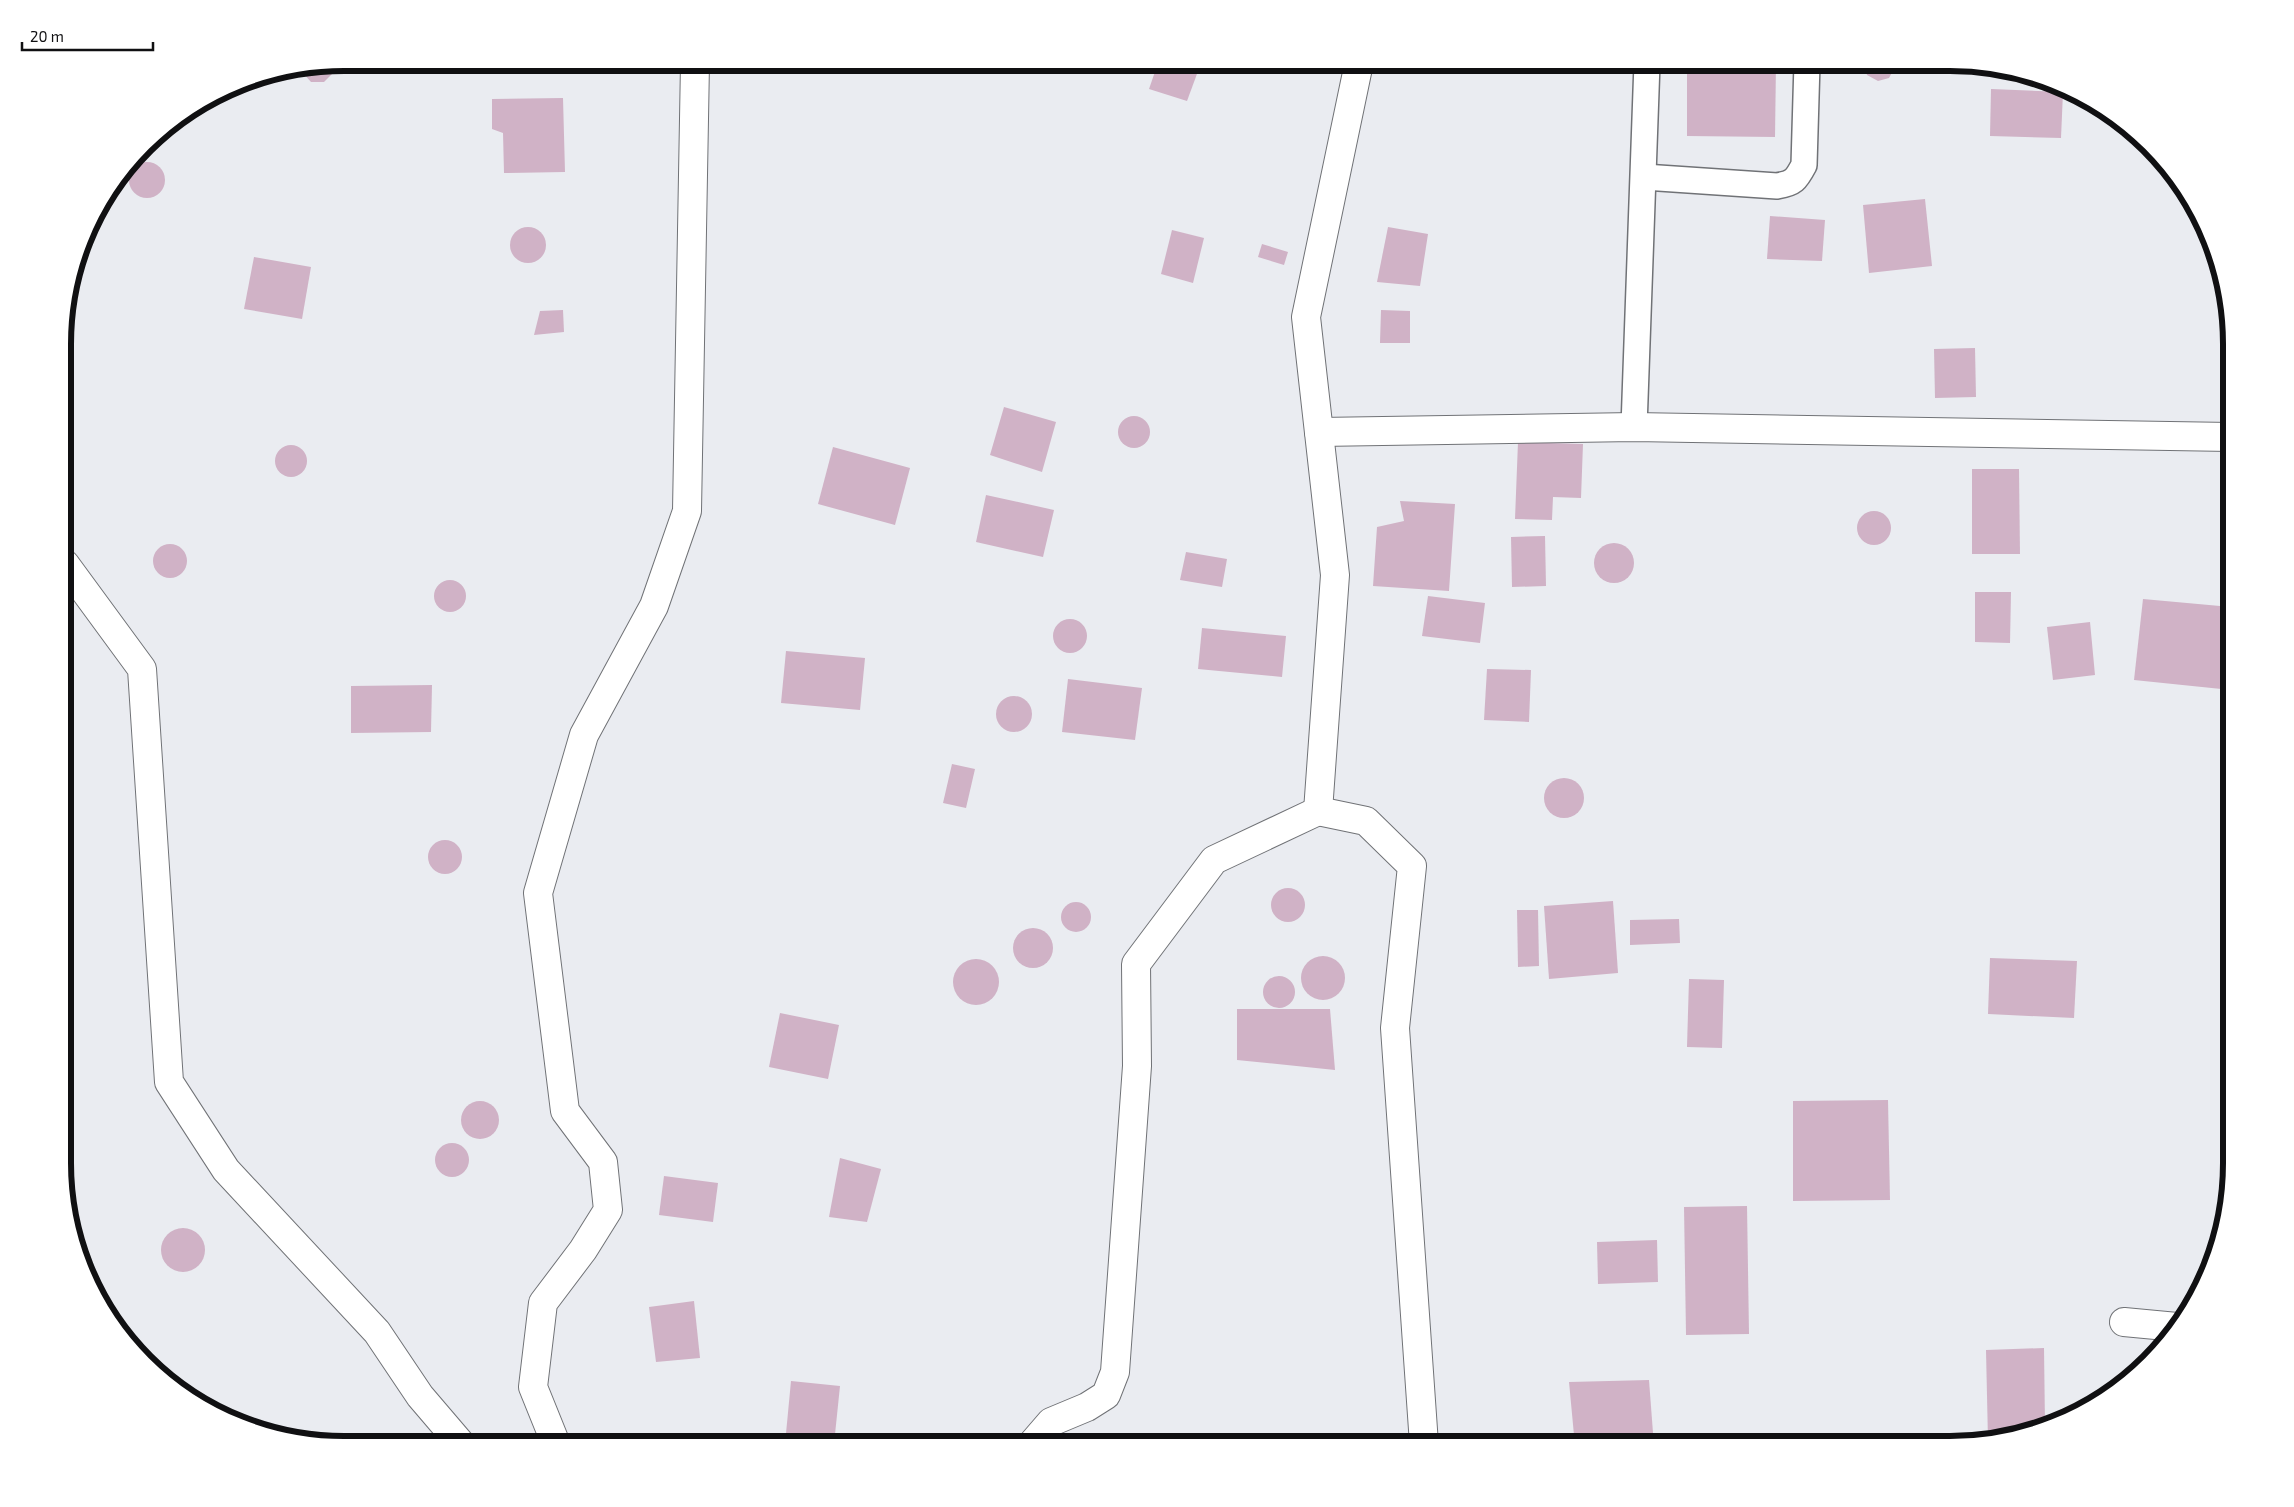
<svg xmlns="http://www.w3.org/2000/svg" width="2294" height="1507" font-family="'Exo 2',sans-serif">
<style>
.building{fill:#d0b2c6}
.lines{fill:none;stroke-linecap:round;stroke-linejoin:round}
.lane-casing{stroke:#707276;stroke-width:28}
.street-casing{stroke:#707276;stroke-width:30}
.lane{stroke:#fff;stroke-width:25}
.street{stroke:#fff;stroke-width:28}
.rim{fill:none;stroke:#101012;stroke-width:6}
</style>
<rect width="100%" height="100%" fill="#eaecf1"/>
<g class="building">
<path d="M 1158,63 L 1201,63 L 1187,101 L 1149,89 Z"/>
<path d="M 1687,63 L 1776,63 L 1775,137 L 1687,136 Z"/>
<path d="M 1864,63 L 1895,63 L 1895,67 L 1889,78 L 1878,81 L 1867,75 Z"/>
<path d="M 333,65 L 332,74 L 324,82 L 311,82 L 303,73 L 303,71 Z"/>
<path d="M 1991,89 L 2063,92 L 2061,138 L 1990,136 Z"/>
<path d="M 563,98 L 565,172 L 504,173 L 503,133 L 492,129 L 492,99 Z"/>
<circle cx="147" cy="180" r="18"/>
<path d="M 1925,199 L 1932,266 L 1869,273 L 1863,205 Z"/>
<path d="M 1770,216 L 1825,220 L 1822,261 L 1767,259 Z"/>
<circle cx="528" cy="245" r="18"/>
<path d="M 1388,227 L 1428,234 L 1420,286 L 1377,282 Z"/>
<path d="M 1172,230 L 1204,238 L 1193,283 L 1161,274 Z"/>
<path d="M 1262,244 L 1288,252 L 1284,265 L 1258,257 Z"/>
<path d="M 254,257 L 311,267 L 302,319 L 244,309 Z"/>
<path d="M 563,310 L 564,332 L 534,335 L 540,311 Z"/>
<path d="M 1381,310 L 1410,311 L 1410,343 L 1380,343 Z"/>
<path d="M 1975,348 L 1976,397 L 1935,398 L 1934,349 Z"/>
<path d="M 1004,407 L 1056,422 L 1042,472 L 990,455 Z"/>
<circle cx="1134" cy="432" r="16"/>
<path d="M 1518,442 L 1583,444 L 1581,498 L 1553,497 L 1552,520 L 1515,519 Z"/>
<circle cx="291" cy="461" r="16"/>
<path d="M 833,447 L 910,468 L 895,525 L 818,504 Z"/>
<path d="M 1972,469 L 2019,469 L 2020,554 L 1972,554 Z"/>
<path d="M 986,495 L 1054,510 L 1043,557 L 976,542 Z"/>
<path d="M 1400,501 L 1455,504 L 1449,591 L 1373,586 L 1377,527 L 1404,521 Z"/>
<circle cx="1874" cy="528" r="17"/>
<path d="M 1545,536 L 1546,586 L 1512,587 L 1511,537 Z"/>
<circle cx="1614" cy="563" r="20"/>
<circle cx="170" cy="561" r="17"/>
<path d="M 1186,552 L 1227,559 L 1222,587 L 1180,580 Z"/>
<circle cx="450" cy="596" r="16"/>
<path d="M 1975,592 L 2011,592 L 2010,643 L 1975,642 Z"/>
<path d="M 1428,596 L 1485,603 L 1480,643 L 1422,636 Z"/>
<path d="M 2143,599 L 2231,607 L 2231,690 L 2134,680 Z"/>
<circle cx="1070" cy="636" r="17"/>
<path d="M 2090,622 L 2095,675 L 2053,680 L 2047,627 Z"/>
<path d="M 1202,628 L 1286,636 L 1282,677 L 1198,669 Z"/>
<path d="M 786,651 L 865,658 L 860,710 L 781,703 Z"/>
<path d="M 1487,669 L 1531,670 L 1529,722 L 1484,720 Z"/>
<path d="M 1068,679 L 1142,688 L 1135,740 L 1062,732 Z"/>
<path d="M 432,685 L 431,732 L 351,733 L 351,686 Z"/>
<circle cx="1014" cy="714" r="18"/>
<path d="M 952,764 L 975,769 L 966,808 L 943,803 Z"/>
<circle cx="1564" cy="798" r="20"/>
<circle cx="445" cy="857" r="17"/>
<circle cx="1288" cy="905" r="17"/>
<path d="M 1613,901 L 1618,973 L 1549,979 L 1544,906 Z"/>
<circle cx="1076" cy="917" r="15"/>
<path d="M 1517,910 L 1538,910 L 1539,966 L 1518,967 Z"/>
<path d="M 1679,919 L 1680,943 L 1630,945 L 1630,920 Z"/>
<circle cx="1033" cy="948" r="20"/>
<circle cx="1323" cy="978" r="22"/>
<path d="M 1990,958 L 2077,961 L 2074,1018 L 1988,1014 Z"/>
<circle cx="976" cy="982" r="23"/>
<circle cx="1279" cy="992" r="16"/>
<path d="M 1689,979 L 1724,980 L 1722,1048 L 1687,1047 Z"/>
<path d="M 1237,1009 L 1330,1009 L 1335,1070 L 1237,1060 Z"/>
<path d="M 780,1013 L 839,1025 L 828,1079 L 769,1067 Z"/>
<path d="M 1888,1100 L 1890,1200 L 1793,1201 L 1793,1101 Z"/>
<circle cx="480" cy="1120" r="19"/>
<circle cx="452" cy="1160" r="17"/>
<path d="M 840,1158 L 881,1169 L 867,1222 L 829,1217 Z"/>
<path d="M 664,1176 L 718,1183 L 713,1222 L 659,1215 Z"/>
<path d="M 1747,1206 L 1749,1334 L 1686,1335 L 1684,1207 Z"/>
<circle cx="183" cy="1250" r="22"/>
<path d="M 1657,1240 L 1658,1282 L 1598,1284 L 1597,1242 Z"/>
<path d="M 694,1301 L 700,1358 L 656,1362 L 649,1307 Z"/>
<path d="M 2044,1348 L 2045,1426 L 2023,1435 L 1988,1441 L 1986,1350 Z"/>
<path d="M 1649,1380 L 1653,1433 L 1574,1435 L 1569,1382 Z"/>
<path d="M 791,1381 L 840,1386 L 834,1444 L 785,1444 Z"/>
</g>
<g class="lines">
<defs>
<g id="lane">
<path d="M 1644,177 L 1777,186 C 1794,183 1796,180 1804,165 L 1807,63"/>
<path d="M 1634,427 L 1647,63"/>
</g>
<g id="street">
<path d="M 1359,63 L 1306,317 L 1335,575 L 1318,811 L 1366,821 L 1412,866 L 1395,1028 L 1424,1444"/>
<path d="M 1319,432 L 1634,427 L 2231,437"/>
<path d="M 65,564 L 142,669 L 169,1082 L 226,1170 L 377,1332 L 420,1396 L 461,1444"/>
<path d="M 2124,1322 L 2177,1327"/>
<path d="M 556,1444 L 533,1387 L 543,1303 L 583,1250 L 608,1210 L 603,1162 L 565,1111 L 538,893 L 584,735 L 654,606 L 687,511 L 695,63"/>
<path d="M 1032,1444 L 1051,1422 L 1087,1407 L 1106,1395 L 1115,1372 L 1137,1066 L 1136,964 L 1214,860 L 1318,811"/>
</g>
</defs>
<use href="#lane" class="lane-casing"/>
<use href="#street" class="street-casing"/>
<use href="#lane" class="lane"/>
<use href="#street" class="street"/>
</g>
<path d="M0 0H2294V1507H0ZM344 71H1950A273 273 0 0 1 2223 344V1163A273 273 0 0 1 1950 1436H344A273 273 0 0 1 71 1163V344A273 273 0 0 1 344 71Z" fill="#fff" fill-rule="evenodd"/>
<path class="rim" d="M344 71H1950A273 273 0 0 1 2223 344V1163A273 273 0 0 1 1950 1436H344A273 273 0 0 1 71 1163V344A273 273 0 0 1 344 71Z"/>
<path d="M22 42v8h131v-8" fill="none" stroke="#101012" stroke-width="2.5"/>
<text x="30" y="42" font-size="15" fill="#101012" stroke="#ffffff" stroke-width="4" paint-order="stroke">20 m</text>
</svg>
